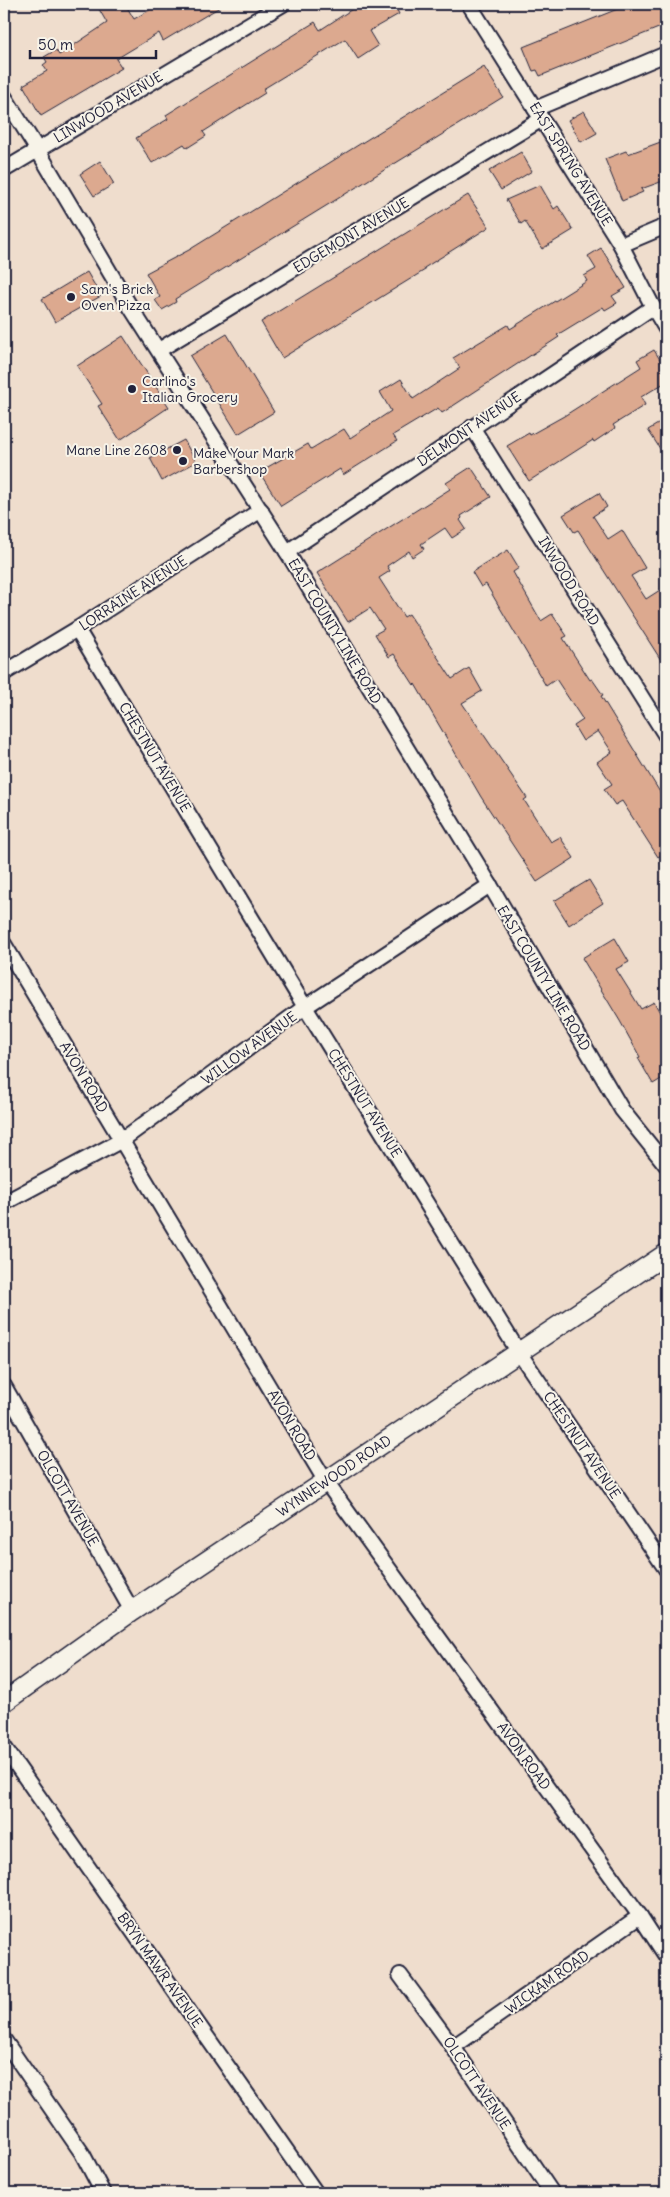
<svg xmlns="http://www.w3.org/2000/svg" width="670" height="2197" font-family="Delius,sans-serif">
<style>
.building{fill:#dca98f;stroke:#22223b}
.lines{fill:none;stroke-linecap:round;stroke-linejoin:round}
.minor-casing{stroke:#22223b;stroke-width:18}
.secondary-casing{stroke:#22223b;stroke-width:22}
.minor{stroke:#f7f3e8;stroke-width:14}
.secondary{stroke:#f7f3e8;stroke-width:19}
.poi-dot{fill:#22223b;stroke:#f7f3e8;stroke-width:2}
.labels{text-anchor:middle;stroke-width:4;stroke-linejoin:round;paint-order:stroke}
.street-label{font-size:14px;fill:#22223b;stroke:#f7f3e8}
.poi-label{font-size:14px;fill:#22223b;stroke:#f7f3e8;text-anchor:start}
</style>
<rect width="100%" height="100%" fill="#efddcd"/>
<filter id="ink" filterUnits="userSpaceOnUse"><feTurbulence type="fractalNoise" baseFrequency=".02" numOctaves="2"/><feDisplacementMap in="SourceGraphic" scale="10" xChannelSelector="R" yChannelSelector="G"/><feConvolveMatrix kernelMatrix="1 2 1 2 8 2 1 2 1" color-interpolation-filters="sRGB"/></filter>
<g filter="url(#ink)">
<g class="building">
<path d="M 96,4 L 125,4 L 134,19 L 160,4 L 225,4 L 163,41 L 159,33 L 116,59 L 122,68 L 41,116 L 23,85 L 47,71 L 43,65 L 47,62 L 44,57 L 56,50 L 59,55 L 107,23 Z"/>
<path d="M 360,4 L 394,4 L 399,14 L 369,31 L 378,46 L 358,59 L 345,39 L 263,89 L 265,93 L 203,132 L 206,136 L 187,148 L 184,144 L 152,163 L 136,138 L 168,119 L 166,115 L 315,22 L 320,30 Z"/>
<path d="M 630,4 L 666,4 L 666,25 L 540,76 L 537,70 L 533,71 L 523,47 Z"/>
<path d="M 484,67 L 503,97 L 217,273 L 175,299 L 176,302 L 162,310 L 155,300 L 160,297 L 146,273 L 189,250 Z"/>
<path d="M 584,111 L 597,133 L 581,142 L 568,120 Z"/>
<path d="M 666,140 L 666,180 L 641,189 L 643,192 L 622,201 L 605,159 L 626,151 L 628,154 Z"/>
<path d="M 521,152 L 532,171 L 501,190 L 489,171 Z"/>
<path d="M 100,161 L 114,184 L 94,196 L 80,174 Z"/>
<path d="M 540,185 L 554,209 L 558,206 L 573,230 L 542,249 L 525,221 L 521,224 L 506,200 Z"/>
<path d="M 468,195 L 489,227 L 424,268 L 425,270 L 282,358 L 261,322 Z"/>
<path d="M 601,248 L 626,288 L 612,296 L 617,303 L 605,310 L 603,307 L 557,335 L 559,337 L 442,413 L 438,408 L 393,435 L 397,441 L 343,475 L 340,469 L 281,506 L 259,472 L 308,444 L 311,449 L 344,429 L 350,438 L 391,411 L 380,392 L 401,379 L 413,399 L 460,368 L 453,358 L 508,325 L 510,329 L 587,281 L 584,276 L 596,269 L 588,256 Z"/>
<path d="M 87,272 L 101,296 L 55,322 L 42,299 Z"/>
<path d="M 227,334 L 274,412 L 238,434 L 190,356 Z"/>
<path d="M 123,336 L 169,407 L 120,440 L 98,406 L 102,404 L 77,366 Z"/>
<path d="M 654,350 L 666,369 L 666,382 L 641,397 L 645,405 L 613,425 L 615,428 L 594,442 L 593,440 L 529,481 L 507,446 L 529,433 L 530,435 L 564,416 L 641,367 L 637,360 Z"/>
<path d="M 666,419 L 666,458 L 648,430 Z"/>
<path d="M 184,440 L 196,462 L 162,481 L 150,458 Z"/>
<path d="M 471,467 L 491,497 L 461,516 L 462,518 L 460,520 L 466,529 L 452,538 L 445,528 L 421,544 L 424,549 L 412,557 L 409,551 L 387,566 L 390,571 L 379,578 L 404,617 L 409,614 L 452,679 L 469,668 L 482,691 L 462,703 L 527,798 L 524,800 L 551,842 L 560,837 L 574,858 L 537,882 L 481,797 L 415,684 L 414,685 L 394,654 L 389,657 L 375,634 L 384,629 L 370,608 L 348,622 L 317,573 L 450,489 L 446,483 Z"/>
<path d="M 599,493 L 607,507 L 593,516 L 608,539 L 622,530 L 645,568 L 631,576 L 646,599 L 660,590 L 666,600 L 666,668 L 578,530 L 574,532 L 563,515 Z"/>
<path d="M 508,550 L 519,568 L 513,572 L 541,621 L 552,614 L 567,636 L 563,638 L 590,680 L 592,679 L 603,695 L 601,696 L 666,802 L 666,852 L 658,857 L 622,801 L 615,805 L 604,789 L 612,784 L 597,762 L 612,752 L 598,731 L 583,741 L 574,726 L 583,720 L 556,679 L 546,686 L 486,584 L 481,587 L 472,572 Z"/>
<path d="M 589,880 L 603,903 L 569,925 L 554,901 Z"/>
<path d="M 615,938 L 629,962 L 616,969 L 641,1009 L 654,1002 L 666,1023 L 666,1076 L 653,1084 L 638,1058 L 640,1057 L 620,1021 L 582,958 Z"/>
</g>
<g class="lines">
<defs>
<g id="minor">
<path d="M 469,4 L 621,245 L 653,307 L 666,329"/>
<path d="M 4,96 L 37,149 L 131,308 L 287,552 L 490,885 L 622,1110 L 666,1165"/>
<path d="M 535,109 L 666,54"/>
<path d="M 4,170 L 283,4"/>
<path d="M 621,245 L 666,226"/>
<path d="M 159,350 L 542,119"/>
<path d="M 472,427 L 666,736"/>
<path d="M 287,552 L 653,307"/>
<path d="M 77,629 L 305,1007 L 518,1351 L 666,1569"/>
<path d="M 4,673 L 77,629 L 261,510"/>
<path d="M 4,944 L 326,1482 L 640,1916 L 666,1956"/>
<path d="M 4,1203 L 122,1140 L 305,1007 L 490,885"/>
<path d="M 4,1386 L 132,1611"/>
<path d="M 4,1747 L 316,2193"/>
<path d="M 400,1975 L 453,2047 L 552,2193"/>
<path d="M 4,2040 L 82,2153 L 103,2193"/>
<path d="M 453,2047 L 640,1916"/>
</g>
<g id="secondary">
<path id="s1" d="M 4,1702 L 132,1611 L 666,1254"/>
</g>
</defs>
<use href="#minor" class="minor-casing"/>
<use href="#secondary" class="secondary-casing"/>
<use href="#minor" class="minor"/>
<use href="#secondary" class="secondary"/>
</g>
</g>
<g class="poi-dot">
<circle cx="71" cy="297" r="5"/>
<circle cx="132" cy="389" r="5"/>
<circle cx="177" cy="450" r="5"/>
<circle cx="183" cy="461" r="5"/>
</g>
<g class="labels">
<g class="street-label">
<text transform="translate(108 107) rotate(-31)" y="5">LINWOOD AVENUE</text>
<text transform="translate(571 164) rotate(58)" y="5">EAST SPRING AVENUE</text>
<text transform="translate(351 235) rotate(-31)" y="5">EDGEMONT AVENUE</text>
<text transform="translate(469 429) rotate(-34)" y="5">DELMONT AVENUE</text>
<text transform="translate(569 581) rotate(58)" y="5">INWOOD ROAD</text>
<text transform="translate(133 593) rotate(-33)" y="5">LORRAINE AVENUE</text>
<text transform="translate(335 631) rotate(59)" y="5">EAST COUNTY LINE ROAD</text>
<text transform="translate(155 757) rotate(59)" y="5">CHESTNUT AVENUE</text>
<text transform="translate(544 978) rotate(59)" y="5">EAST COUNTY LINE ROAD</text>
<text transform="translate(249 1048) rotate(-36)" y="5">WILLOW AVENUE</text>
<text transform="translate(84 1077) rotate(59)" y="5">AVON ROAD</text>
<text transform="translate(365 1103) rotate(58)" y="5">CHESTNUT AVENUE</text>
<text transform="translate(292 1425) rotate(59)" y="5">AVON ROAD</text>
<text transform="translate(582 1445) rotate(56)" y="5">CHESTNUT AVENUE</text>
<text dy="5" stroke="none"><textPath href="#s1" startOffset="400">WYNNEWOOD ROAD</textPath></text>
<text transform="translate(68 1498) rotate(60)" y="5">OLCOTT AVENUE</text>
<text transform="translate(524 1756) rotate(54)" y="5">AVON ROAD</text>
<text transform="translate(160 1970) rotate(55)" y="5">BRYN MAWR AVENUE</text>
<text transform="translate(547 1982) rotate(-35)" y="5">WICKAM ROAD</text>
<text transform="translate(477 2083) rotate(56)" y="5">OLCOTT AVENUE</text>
</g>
<g class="poi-label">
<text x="81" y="294">Sam's Brick<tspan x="81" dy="16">Oven Pizza</tspan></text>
<text x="142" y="386">Carlino's<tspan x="142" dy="16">Italian Grocery</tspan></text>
<text x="167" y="455" text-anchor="end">Mane Line 2608</text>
<text x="193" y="458">Make Your Mark<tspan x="193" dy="16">Barbershop</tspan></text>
</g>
</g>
<rect width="670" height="2197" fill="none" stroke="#f7f3e8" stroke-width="20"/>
<rect x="10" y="10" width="650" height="2177" fill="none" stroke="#22223b" stroke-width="2" filter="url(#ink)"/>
<path d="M30 50v8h126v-8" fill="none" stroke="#22223b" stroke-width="2.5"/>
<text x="38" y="50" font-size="15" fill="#22223b" stroke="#f7f3e8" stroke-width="4" paint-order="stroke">50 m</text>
</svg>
